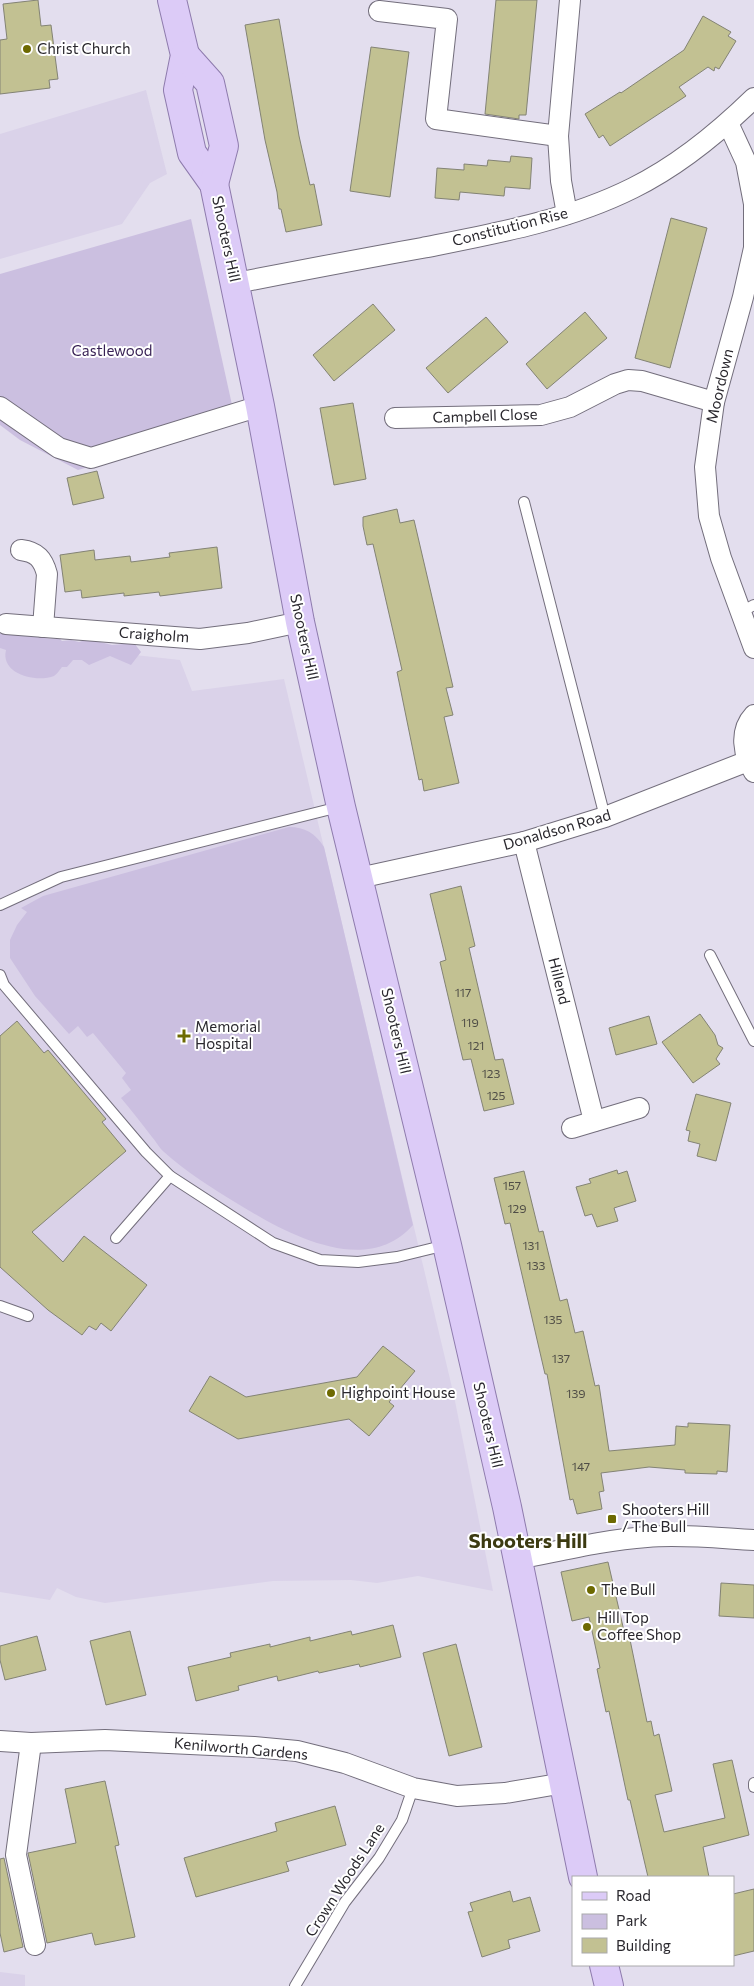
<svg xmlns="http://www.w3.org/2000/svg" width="754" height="1986" font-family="Commissioner,sans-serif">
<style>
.built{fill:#dad2e9}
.green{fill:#cbbfe0}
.building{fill:#c2c192;stroke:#838374}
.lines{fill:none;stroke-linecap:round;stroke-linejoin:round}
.lane-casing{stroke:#736e7c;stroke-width:12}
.street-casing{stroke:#736e7c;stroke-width:22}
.primary-casing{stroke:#8e7bad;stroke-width:30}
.lane{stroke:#fff;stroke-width:10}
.street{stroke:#fff;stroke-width:20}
.primary{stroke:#dccbf7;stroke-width:28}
.poi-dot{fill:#6d6901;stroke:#fff;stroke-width:2}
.labels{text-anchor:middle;stroke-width:4;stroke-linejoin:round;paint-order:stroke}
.number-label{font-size:12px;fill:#504e47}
.poi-label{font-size:15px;fill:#2a282e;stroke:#fff;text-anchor:start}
.street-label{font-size:15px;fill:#2a282e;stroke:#fff}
.park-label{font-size:15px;fill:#361f53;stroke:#fff}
.district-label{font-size:20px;font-weight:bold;fill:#3c3a11;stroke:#fff}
</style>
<rect width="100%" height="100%" fill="#e3deee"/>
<g class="built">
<path d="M 146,90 L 167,174 L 150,183 L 122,224 L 0,259 L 0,134 Z"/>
<path d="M 0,640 L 180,660 L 192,691 L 284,679 L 454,1396 L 493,1591 L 418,1576 L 377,1583 L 351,1580 L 273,1581 L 105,1603 L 76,1597 L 57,1588 L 50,1600 L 0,1592 Z"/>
<path d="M 0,1972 L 25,1975 L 25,1986 L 0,1986 Z"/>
</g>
<g class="green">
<path d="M 191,219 L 236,423 L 78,470 L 20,440 L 0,425 L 0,274 Z"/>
<path d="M 17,631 C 25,635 51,641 59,638 L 62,641 L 71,640 L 79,642 L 88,639 L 112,645 L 134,643 L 141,652 L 131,665 L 110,656 L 89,665 L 82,660 L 73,660 L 67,667 L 62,667 C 59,671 57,674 54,676 C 36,683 0,674 6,650 L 0,648 L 0,634 Z"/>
<path d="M 289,827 C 305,827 315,833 324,847 L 413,1225 C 366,1278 287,1234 238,1204 C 212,1188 186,1172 164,1152 C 159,1148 156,1141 152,1137 C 142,1124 132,1111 121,1098 L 131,1090 L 122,1078 L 126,1073 L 93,1033 L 87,1037 L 78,1026 L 69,1034 L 35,996 L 10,958 L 10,940 L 17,925 L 27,912 L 21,908 L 43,896 Z"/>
</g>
<g class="building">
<path d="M 38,0 L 41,26 L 51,25 L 58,79 L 49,80 L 50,88 L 0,94 L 0,40 L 7,39 L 3,4 Z"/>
<path d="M 496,0 L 537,0 L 526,115 L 519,115 L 519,119 L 485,114 Z"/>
<path d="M 703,16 L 731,32 L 728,36 L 736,41 L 719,69 L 715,67 L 714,71 L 708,67 L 679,87 L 686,96 L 610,146 L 603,135 L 599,138 L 585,114 L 620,92 L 621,93 L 684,50 Z"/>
<path d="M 279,19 L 299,136 L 310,185 L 314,184 L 322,225 L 286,232 L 281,209 L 279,209 L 277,192 L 265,140 L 245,25 Z"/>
<path d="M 371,47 L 409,52 L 390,197 L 350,191 Z"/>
<path d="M 511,156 L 532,158 L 530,189 L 505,187 L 504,196 L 460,192 L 459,200 L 435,198 L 437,168 L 464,170 L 464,164 L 487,166 L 488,160 L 510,162 Z"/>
<path d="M 671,218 L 707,228 L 670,368 L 635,358 Z"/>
<path d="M 373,304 L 395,330 L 334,381 L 313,355 Z"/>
<path d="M 585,312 L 607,338 L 547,389 L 526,364 Z"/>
<path d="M 486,317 L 508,342 L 448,393 L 426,368 Z"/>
<path d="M 353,403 L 366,479 L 334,485 L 320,408 Z"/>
<path d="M 97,471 L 104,498 L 73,505 L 67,478 Z"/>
<path d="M 397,509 L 400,523 L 414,520 L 453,687 L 446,688 L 453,715 L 444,717 L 459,783 L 424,791 L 422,779 L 419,780 L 397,672 L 402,670 L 387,605 L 373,544 L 367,545 L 363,526 L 363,517 Z"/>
<path d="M 217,547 L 222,588 L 160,596 L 159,592 L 124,596 L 124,593 L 82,598 L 81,590 L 65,592 L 60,555 L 94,550 L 95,560 L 130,556 L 131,562 L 170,557 L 169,553 Z"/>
<path d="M 461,886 L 475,946 L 469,948 L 495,1060 L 503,1059 L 514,1104 L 484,1111 L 471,1059 L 463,1060 L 440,962 L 446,960 L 430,894 Z"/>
<path d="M 700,1014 L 715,1035 L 718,1045 L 723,1048 L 716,1059 L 720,1064 L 693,1083 L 662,1042 Z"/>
<path d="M 649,1016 L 657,1044 L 616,1055 L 609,1028 Z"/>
<path d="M 17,1021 L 44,1053 L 48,1050 L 106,1119 L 102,1122 L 126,1151 L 32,1232 L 63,1262 L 84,1236 L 147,1285 L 111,1331 L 101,1323 L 96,1330 L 89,1326 L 82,1335 L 48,1310 L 0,1267 L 0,1036 Z"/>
<path d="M 696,1094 L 731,1103 L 716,1161 L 697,1156 L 700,1144 L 688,1141 L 690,1131 L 686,1130 Z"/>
<path d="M 617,1170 L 618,1174 L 627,1171 L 636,1201 L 614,1208 L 618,1221 L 597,1227 L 592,1214 L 585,1216 L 576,1187 L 591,1183 L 589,1179 Z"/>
<path d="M 524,1171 L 539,1232 L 543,1231 L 560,1301 L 567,1299 L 575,1333 L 583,1331 L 595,1386 L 599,1385 L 609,1451 L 675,1445 L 676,1426 L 688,1427 L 688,1423 L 730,1425 L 727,1472 L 717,1471 L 717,1474 L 685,1473 L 685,1470 L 649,1467 L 601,1473 L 604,1491 L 599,1492 L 602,1509 L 577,1514 L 573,1499 L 570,1500 L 547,1374 L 545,1374 L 510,1223 L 505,1224 L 494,1178 Z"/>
<path d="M 383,1346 L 415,1371 L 389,1402 L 394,1406 L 369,1436 L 349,1419 L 238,1439 L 189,1411 L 210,1376 L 246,1397 L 357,1377 Z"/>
<path d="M 608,1562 L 624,1631 L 628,1630 L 647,1722 L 651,1721 L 654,1736 L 659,1734 L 672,1791 L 655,1795 L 664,1832 L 725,1818 L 713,1764 L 732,1760 L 749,1835 L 703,1847 L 709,1877 L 648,1877 L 630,1800 L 628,1800 L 609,1711 L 606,1712 L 597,1669 L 600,1668 L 589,1617 L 572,1621 L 561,1572 Z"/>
<path d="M 721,1583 L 754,1585 L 754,1618 L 719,1616 Z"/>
<path d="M 393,1625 L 401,1657 L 360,1667 L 359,1664 L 319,1673 L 318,1671 L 278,1681 L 277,1676 L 238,1686 L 239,1690 L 196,1701 L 188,1667 L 231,1657 L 230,1653 L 270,1644 L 270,1647 L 310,1637 L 310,1641 L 351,1631 L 352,1635 Z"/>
<path d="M 130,1631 L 146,1695 L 106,1705 L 90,1641 Z"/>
<path d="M 37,1636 L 46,1670 L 5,1680 L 0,1660 L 0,1646 Z"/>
<path d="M 456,1644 L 482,1747 L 449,1756 L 423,1653 Z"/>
<path d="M 105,1781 L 119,1845 L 115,1846 L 135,1937 L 95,1945 L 92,1933 L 47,1943 L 28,1853 L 76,1843 L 65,1789 Z"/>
<path d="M 335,1806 L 346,1845 L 286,1862 L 289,1871 L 196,1897 L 184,1858 L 277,1831 L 275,1823 Z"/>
<path d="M 4,1858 L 23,1947 L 4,1952 L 0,1933 L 0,1859 Z"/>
<path d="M 754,1889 L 754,1951 L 733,1956 L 733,1894 Z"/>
<path d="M 510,1891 L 513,1902 L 530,1897 L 540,1931 L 508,1940 L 510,1948 L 482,1957 L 468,1912 L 473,1911 L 470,1903 Z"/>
</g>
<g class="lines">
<defs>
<g id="lane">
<path d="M 524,502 L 605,817"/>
<path d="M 741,612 L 754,605"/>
<path d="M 0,905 L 61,877 L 339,807"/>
<path d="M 710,955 L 754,1041"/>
<path d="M 0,975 L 4,985 L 146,1152 L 170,1176 L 273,1243 L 320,1260 L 358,1262 L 397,1257 L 446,1245"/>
<path d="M 116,1238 L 170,1176"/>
<path d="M 0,1306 L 28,1316"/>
<path d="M 754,1783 L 754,1787"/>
<path d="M 295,1986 L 345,1902 L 379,1858 L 402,1820 L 413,1788"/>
</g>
<g id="street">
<path d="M 379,11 L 447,19 L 436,119 L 558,136"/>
<path d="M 728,123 L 746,162 L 754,204 L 754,248 L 743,297 L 714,402 L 705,467 L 709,516 L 721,558 L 754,648"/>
<path d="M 567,214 L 561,181 L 558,136 L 570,0"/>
<path d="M 236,283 C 298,271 360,259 422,248 C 493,234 567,221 633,188 C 678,166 718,133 754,98"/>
<path d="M 0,407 L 59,448 L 91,458 L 260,406"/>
<path d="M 395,418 L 541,415 L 570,407 L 615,384 L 628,380 L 642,381 L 714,402"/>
<path d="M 21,550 C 37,552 43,559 47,574 L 43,627"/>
<path d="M 6,624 L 200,639 L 248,633 L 300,622"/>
<path d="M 754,715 C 739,731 743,754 754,772"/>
<path d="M 524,842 L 594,1121"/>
<path d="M 359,878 L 524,842 L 605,817 L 748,761"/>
<path d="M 572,1128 L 639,1108"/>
<path d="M 518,1559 C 560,1551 603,1540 647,1537 C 682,1534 718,1538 754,1540"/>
<path d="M 0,1741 L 31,1743 L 105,1740 L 254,1747 L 297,1751 L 345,1763 L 413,1788 L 457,1796 L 505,1793 L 564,1783"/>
<path d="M 31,1743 L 16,1855 L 35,1945"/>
</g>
<g id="primary">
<path d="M 172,0 L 185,55 L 178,90 L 192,153 L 214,184 L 260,406 L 300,622 L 341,807 L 447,1245 L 507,1507 L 583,1877"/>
<path d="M 185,55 L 210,83 L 224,146 L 214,184"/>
<path d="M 604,1965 L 609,1986"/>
</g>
</defs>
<use href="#lane" class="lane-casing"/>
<use href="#street" class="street-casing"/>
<use href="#primary" class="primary-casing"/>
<use href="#lane" class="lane"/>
<use href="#street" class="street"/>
<use href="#primary" class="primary"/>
</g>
<g class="poi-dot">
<circle cx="27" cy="49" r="5"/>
<path d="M181.5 1028.5h5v5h5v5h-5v5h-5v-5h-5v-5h5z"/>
<circle cx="331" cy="1393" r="5"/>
<rect x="607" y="1514" width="10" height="10" rx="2.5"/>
<circle cx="591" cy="1590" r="5"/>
<circle cx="587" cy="1627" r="5"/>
</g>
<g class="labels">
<g class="number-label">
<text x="463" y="997">117</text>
<text x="470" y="1027">119</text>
<text x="476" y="1050">121</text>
<text x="491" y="1078">123</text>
<text x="496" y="1100">125</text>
<text x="512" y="1190">157</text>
<text x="517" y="1213">129</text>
<text x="531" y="1250">131</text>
<text x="536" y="1270">133</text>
<text x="553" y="1324">135</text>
<text x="561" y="1363">137</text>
<text x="576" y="1398">139</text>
<text x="581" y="1471">147</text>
</g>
<g class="poi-label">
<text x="37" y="54">Christ Church</text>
<text x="195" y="1032">Memorial<tspan x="195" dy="17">Hospital</tspan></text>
<text x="341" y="1398">Highpoint House</text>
<text x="622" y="1515">Shooters Hill<tspan x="622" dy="17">/ The Bull</tspan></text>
<text x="601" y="1595">The Bull</text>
<text x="597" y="1623">Hill Top<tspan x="597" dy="17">Coffee Shop</tspan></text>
</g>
<g class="street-label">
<text transform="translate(510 227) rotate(-14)" y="5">Constitution Rise</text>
<text transform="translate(226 239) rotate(78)" y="5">Shooters Hill</text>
<text transform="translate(720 386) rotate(-77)" y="5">Moordown</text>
<text transform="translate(485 416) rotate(-2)" y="5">Campbell Close</text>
<text transform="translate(154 635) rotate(4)" y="5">Craigholm</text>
<text transform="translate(304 637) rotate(78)" y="5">Shooters Hill</text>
<text transform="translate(557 830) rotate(-16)" y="5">Donaldson Road</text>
<text transform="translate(559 981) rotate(76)" y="5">Hillend</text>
<text transform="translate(396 1031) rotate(77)" y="5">Shooters Hill</text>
<text transform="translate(488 1425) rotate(77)" y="5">Shooters Hill</text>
<text transform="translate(241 1749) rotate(5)" y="5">Kenilworth Gardens</text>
<text transform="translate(345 1880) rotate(-57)" y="5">Crown Woods Lane</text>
</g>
<g class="park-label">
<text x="112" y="356">Castlewood</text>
</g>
<g class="district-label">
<text x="528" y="1548">Shooters Hill</text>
</g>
</g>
<rect x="572" y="1876" width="162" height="90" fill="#ffffff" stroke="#aaa9ab"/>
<rect x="582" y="1892" width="25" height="8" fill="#dccbf7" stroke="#aaa9ab"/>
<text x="616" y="1901" font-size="15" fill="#2a282e">Road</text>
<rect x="582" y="1914" width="25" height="15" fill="#cbbfe0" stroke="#aaa9ab"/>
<text x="616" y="1926" font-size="15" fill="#2a282e">Park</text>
<rect x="582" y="1938" width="25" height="15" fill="#c2c192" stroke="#aaa9ab"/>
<text x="616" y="1951" font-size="15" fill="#2a282e">Building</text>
</svg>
